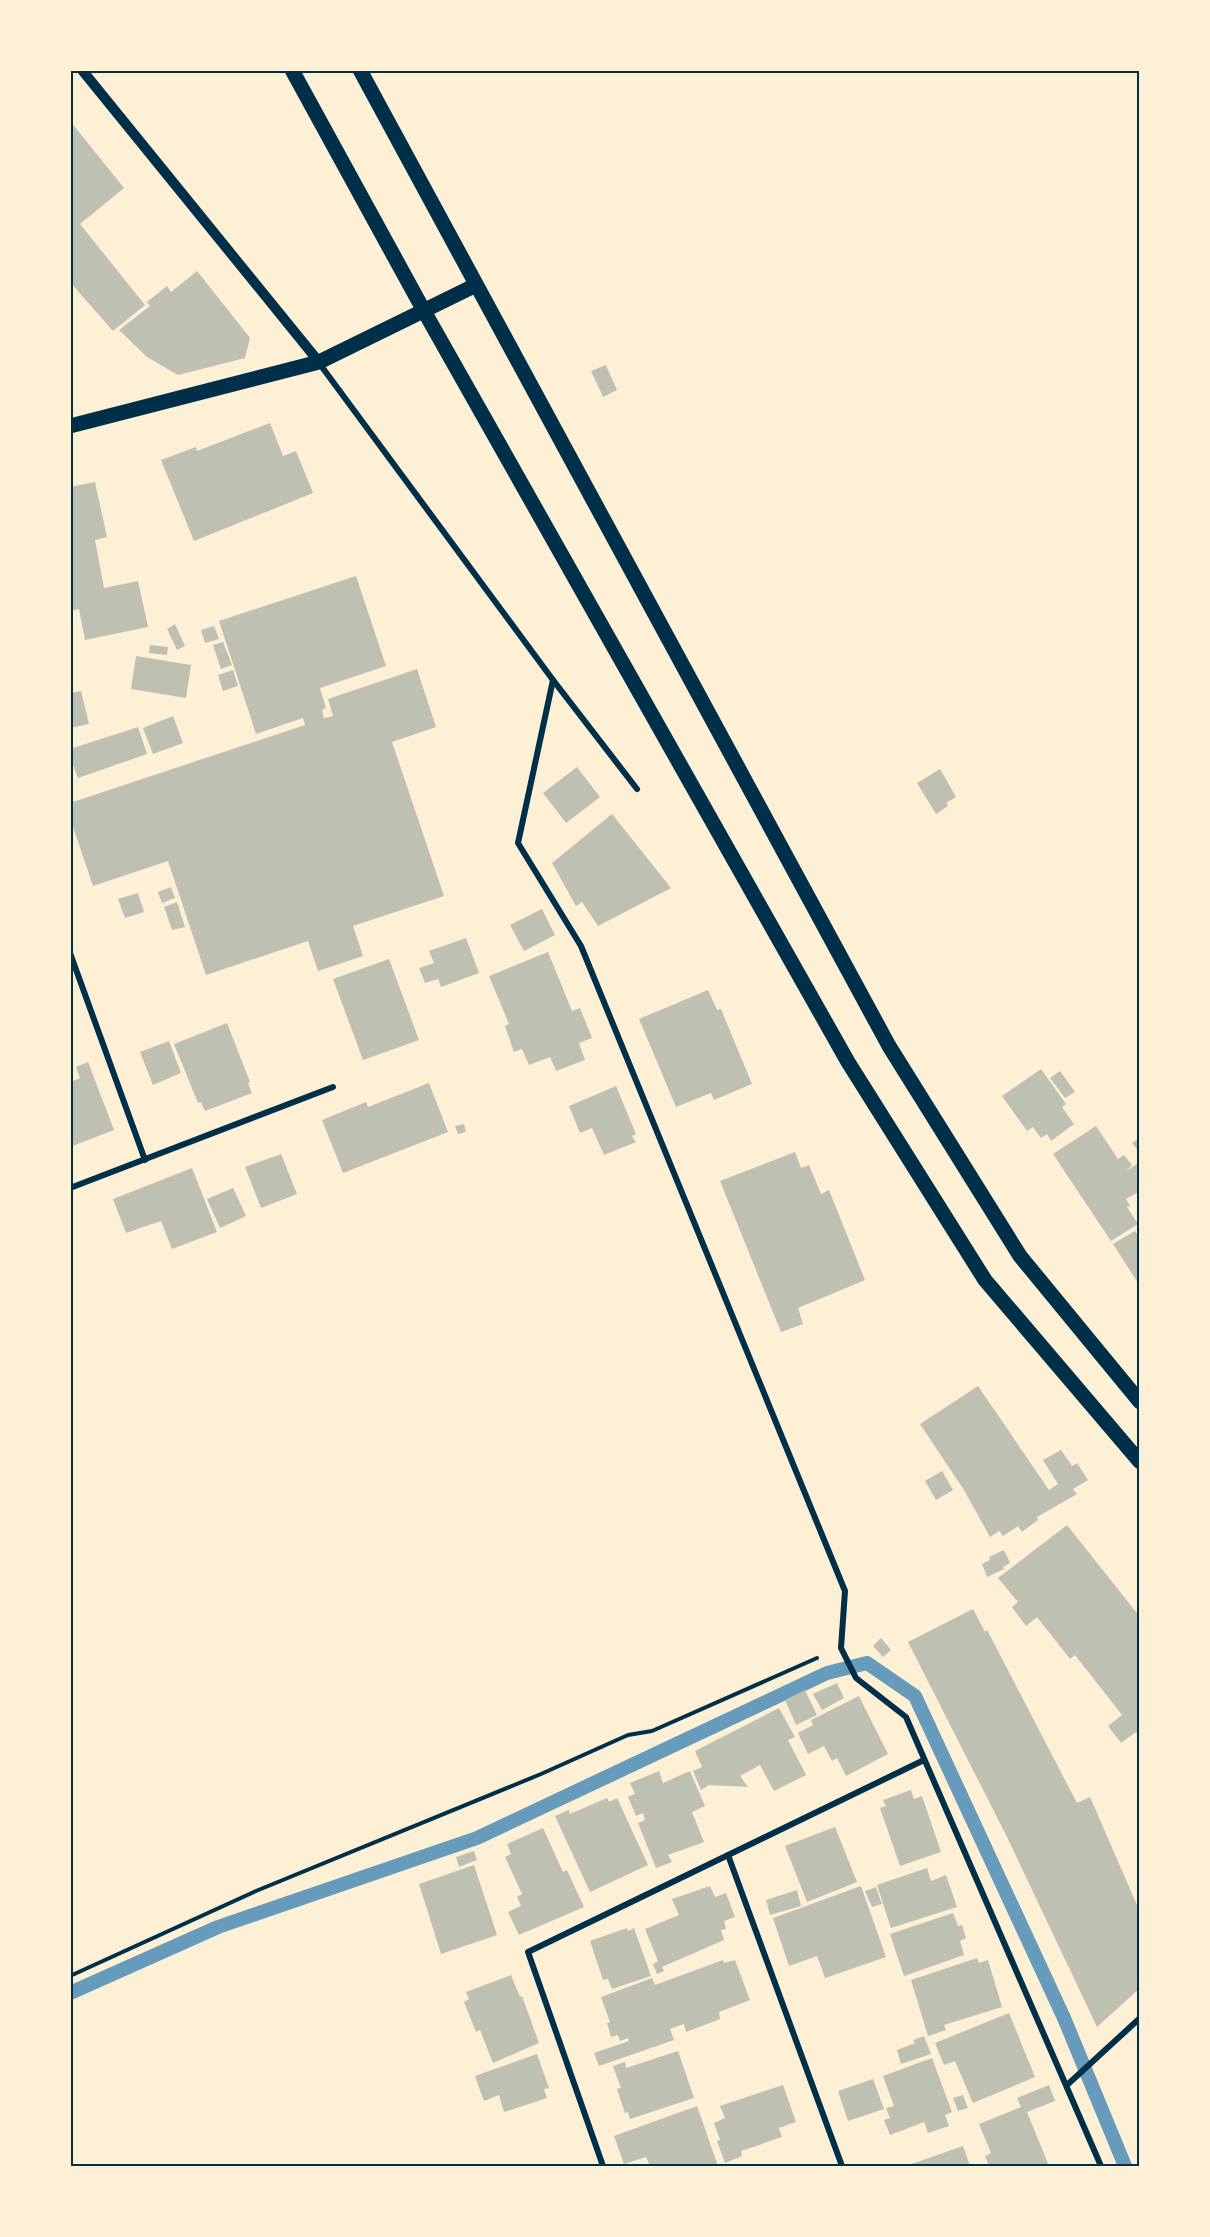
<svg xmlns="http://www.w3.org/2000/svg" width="1210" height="2237" font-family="Bitter,serif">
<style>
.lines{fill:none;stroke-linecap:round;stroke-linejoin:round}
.stream{stroke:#669bbc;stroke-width:14}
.building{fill:#bec0b2}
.path{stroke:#003049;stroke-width:4}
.minor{stroke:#003049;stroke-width:6}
.tertiary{stroke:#003049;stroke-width:10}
.primary{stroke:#003049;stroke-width:15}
.neatline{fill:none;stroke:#003049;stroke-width:2}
</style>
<rect width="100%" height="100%" fill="#fdf0d5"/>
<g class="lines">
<path class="stream" d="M 70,1993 L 218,1927 L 477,1838 L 827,1673 L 867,1663 L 915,1696 L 1064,2018 L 1125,2166"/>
</g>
<g class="building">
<path d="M 70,121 L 124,188 L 80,224 L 145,305 L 113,331 L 70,282 Z"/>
<path d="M 197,271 L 250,338 L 245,358 L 178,375 L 147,357 L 119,330 L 150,306 L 147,302 L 167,286 L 171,292 Z"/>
<path d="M 606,365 L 617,390 L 603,397 L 591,371 Z"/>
<path d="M 270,423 L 283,456 L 296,451 L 313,493 L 194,541 L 161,460 L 196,447 L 197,451 Z"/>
<path d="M 95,482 L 107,537 L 95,540 L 104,588 L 138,581 L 148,627 L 85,640 L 79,609 L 70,611 L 70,487 Z"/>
<path d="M 356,576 L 386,666 L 320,688 L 326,708 L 322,710 L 324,718 L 333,716 L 328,699 L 417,669 L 436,727 L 392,742 L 444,896 L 353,926 L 363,956 L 318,971 L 308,941 L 206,975 L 168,861 L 93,886 L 70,818 L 70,803 L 305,725 L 303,718 L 256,734 L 219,621 Z"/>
<path d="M 175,624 L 185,646 L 177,650 L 167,629 Z"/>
<path d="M 214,626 L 219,639 L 205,643 L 201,630 Z"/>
<path d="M 223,642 L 232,665 L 221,669 L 213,645 Z"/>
<path d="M 150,645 L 168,647 L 167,655 L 149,653 Z"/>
<path d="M 136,656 L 191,665 L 186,698 L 131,689 Z"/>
<path d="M 233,670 L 238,686 L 223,691 L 218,675 Z"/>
<path d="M 81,691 L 89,724 L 70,728 L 70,693 Z"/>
<path d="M 173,716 L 183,743 L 153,754 L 143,728 Z"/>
<path d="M 138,727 L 147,754 L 78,778 L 70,757 L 70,749 Z"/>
<path d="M 577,767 L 600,797 L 566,823 L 543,793 Z"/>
<path d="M 940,769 L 956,797 L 946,803 L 948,806 L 936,814 L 917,783 Z"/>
<path d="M 612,814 L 671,888 L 598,926 L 582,902 L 576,906 L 552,863 Z"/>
<path d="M 171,887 L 175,898 L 162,903 L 158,892 Z"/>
<path d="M 138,893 L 144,912 L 125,918 L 118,899 Z"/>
<path d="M 177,902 L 185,927 L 172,930 L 164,907 Z"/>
<path d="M 542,909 L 555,935 L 524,951 L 510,925 Z"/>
<path d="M 466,938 L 479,973 L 441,987 L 438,979 L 425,983 L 419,968 L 434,963 L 429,951 Z"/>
<path d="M 548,952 L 572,1011 L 580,1008 L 592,1038 L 579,1043 L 585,1060 L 556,1071 L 550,1057 L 529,1065 L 522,1049 L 514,1052 L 505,1026 L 509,1024 L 489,976 Z"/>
<path d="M 389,959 L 419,1040 L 363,1060 L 333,979 Z"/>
<path d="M 708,990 L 717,1010 L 721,1009 L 752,1084 L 714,1100 L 711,1093 L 676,1107 L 639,1019 Z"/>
<path d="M 227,1023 L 250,1082 L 248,1083 L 252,1093 L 205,1111 L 201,1102 L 198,1103 L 174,1044 Z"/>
<path d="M 169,1041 L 181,1073 L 153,1085 L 140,1052 Z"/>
<path d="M 88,1062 L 114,1130 L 70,1147 L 70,1082 L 80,1078 L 76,1067 Z"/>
<path d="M 1041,1069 L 1066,1104 L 1062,1107 L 1074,1124 L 1051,1141 L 1047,1134 L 1041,1138 L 1033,1127 L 1027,1131 L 1002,1096 Z"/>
<path d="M 1060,1071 L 1075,1092 L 1065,1098 L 1050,1078 Z"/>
<path d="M 429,1083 L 448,1132 L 343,1173 L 322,1120 L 366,1102 L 368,1107 Z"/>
<path d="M 616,1086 L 636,1134 L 632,1136 L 636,1142 L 604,1155 L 592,1128 L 580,1133 L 569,1106 Z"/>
<path d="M 464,1124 L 466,1132 L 458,1134 L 455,1126 Z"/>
<path d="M 1096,1126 L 1118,1159 L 1124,1155 L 1132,1165 L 1126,1171 L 1140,1162 L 1140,1191 L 1126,1199 L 1130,1206 L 1127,1207 L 1138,1224 L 1111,1241 L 1053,1154 Z"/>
<path d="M 1140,1138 L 1140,1153 L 1132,1143 Z"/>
<path d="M 795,1152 L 801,1168 L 809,1165 L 821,1194 L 829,1190 L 865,1280 L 798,1308 L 803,1324 L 781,1332 L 720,1181 Z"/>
<path d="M 281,1154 L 297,1194 L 261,1208 L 245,1167 Z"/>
<path d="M 192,1168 L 217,1232 L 172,1249 L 161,1221 L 126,1233 L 113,1199 Z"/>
<path d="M 233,1188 L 246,1216 L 220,1228 L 207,1199 Z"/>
<path d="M 1135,1231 L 1140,1238 L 1140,1286 L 1113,1244 Z"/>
<path d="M 978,1386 L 1049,1490 L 1058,1484 L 1043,1460 L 1061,1450 L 1072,1466 L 1077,1463 L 1088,1480 L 1073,1489 L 1077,1494 L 1037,1517 L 1038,1520 L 1022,1532 L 1018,1526 L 1003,1536 L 999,1531 L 990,1537 L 964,1490 L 920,1424 Z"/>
<path d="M 942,1471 L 953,1490 L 936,1500 L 925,1481 Z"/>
<path d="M 1067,1525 L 1140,1617 L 1140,1736 L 1136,1732 L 1121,1743 L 1108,1726 L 1122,1715 L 1075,1655 L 1070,1659 L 1037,1617 L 1026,1626 L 1012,1607 L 1018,1602 L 998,1578 Z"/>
<path d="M 1004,1550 L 1010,1563 L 1003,1567 L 1004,1569 L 987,1577 L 982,1564 L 990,1560 L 989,1557 Z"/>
<path d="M 973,1609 L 985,1632 L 987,1630 L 1077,1803 L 1090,1797 L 1140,1912 L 1140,1988 L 1097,2027 L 1007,1837 L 908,1642 Z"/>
<path d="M 881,1638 L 891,1650 L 883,1657 L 873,1646 Z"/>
<path d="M 837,1683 L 844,1698 L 822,1710 L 813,1694 Z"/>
<path d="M 805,1690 L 817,1715 L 796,1725 L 785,1700 Z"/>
<path d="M 859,1696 L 888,1754 L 846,1776 L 837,1758 L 832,1761 L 824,1746 L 808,1754 L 798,1733 L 813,1725 L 811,1720 Z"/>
<path d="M 779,1708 L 795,1737 L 788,1740 L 806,1775 L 774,1791 L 760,1765 L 740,1776 L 748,1787 L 709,1785 L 701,1790 L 693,1771 L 702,1767 L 695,1751 Z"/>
<path d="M 659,1771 L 663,1783 L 690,1771 L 705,1806 L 692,1812 L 704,1842 L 668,1855 L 672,1862 L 656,1868 L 638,1823 L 645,1820 L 643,1813 L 636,1816 L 628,1797 L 635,1794 L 630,1783 Z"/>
<path d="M 911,1790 L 914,1799 L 922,1796 L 941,1852 L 900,1866 L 880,1808 L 886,1806 L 883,1800 Z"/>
<path d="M 607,1798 L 609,1802 L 617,1798 L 648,1865 L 590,1892 L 555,1816 L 569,1810 L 570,1814 Z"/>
<path d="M 835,1827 L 857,1882 L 807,1902 L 785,1846 Z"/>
<path d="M 543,1828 L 563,1872 L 567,1870 L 584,1907 L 519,1935 L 508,1912 L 521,1906 L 517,1897 L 522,1894 L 505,1857 L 511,1854 L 507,1844 Z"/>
<path d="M 474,1851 L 477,1860 L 459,1867 L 456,1857 Z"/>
<path d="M 474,1865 L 497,1935 L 441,1954 L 419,1884 Z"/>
<path d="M 927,1868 L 931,1881 L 946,1875 L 957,1907 L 891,1928 L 877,1885 Z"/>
<path d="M 710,1886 L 715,1897 L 726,1893 L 735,1917 L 724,1921 L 726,1929 L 721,1930 L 724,1940 L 662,1967 L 664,1971 L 657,1974 L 653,1964 L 658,1961 L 645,1929 L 679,1915 L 672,1899 Z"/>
<path d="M 861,1886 L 886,1957 L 825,1978 L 817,1956 L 789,1966 L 773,1918 Z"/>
<path d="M 876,1887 L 882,1904 L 872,1907 L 865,1891 Z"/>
<path d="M 797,1890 L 801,1906 L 770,1915 L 766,1900 Z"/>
<path d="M 953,1913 L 958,1926 L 962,1925 L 966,1938 L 960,1941 L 964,1955 L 904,1976 L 890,1934 Z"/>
<path d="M 627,1928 L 628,1931 L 634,1928 L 651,1976 L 612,1989 L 608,1979 L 603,1980 L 590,1941 Z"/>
<path d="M 977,1958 L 979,1963 L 988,1960 L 1002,2007 L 944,2025 L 946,2030 L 928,2036 L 911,1980 Z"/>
<path d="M 723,1960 L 724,1963 L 735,1960 L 750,2000 L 719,2012 L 720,2019 L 686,2032 L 684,2024 L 670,2029 L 674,2040 L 599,2066 L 594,2053 L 629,2041 L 628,2038 L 620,2041 L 618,2035 L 611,2037 L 607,2023 L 610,2022 L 601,1997 L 652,1978 L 655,1985 Z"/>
<path d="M 511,1975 L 520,1997 L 522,1996 L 539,2043 L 493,2063 L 480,2030 L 476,2032 L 464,2002 L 469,1999 L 466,1992 Z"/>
<path d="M 1009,2013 L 1035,2077 L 973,2103 L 955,2061 L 944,2065 L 935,2043 Z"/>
<path d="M 924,2036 L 931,2054 L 901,2064 L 897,2050 L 915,2043 L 913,2040 Z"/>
<path d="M 678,2051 L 694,2098 L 630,2119 L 628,2112 L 625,2113 L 617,2089 L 621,2088 L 613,2066 L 625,2062 L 626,2068 Z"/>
<path d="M 537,2054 L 549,2088 L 544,2089 L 547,2098 L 504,2112 L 499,2095 L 484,2101 L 475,2076 Z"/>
<path d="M 932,2058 L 952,2112 L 945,2115 L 949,2126 L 928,2133 L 924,2122 L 890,2135 L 884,2120 L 890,2118 L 886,2108 L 894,2106 L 883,2076 Z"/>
<path d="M 873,2079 L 884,2109 L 848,2121 L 838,2091 Z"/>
<path d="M 783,2085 L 796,2122 L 779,2128 L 782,2137 L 741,2151 L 742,2156 L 725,2163 L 717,2141 L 720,2140 L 714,2123 L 725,2118 L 720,2106 Z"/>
<path d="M 1049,2085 L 1055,2101 L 1027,2112 L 1049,2166 L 989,2166 L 985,2156 L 991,2153 L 979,2124 L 1021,2107 L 1017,2098 Z"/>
<path d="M 963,2095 L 968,2108 L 958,2111 L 953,2098 Z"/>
<path d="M 697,2106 L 718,2166 L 650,2166 L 646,2157 L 624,2164 L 614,2136 Z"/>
<path d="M 963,2146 L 970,2166 L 906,2166 Z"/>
</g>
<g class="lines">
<path class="path" d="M 70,1976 L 256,1891 L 541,1774 L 628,1735 L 652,1731 L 817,1658"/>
<g class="minor">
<path d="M 319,363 L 553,680 L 518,843 L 581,946 L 845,1591 L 841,1648 L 856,1678 L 906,1717 L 1101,2166"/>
<path d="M 553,680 L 637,789"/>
<path d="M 70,953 L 145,1160"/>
<path d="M 70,1188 L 333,1087"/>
<path d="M 728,1855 L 842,2166"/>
<path d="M 1067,2085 L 1140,2018"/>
<path d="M 603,2166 L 528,1952 L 924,1760"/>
</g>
<path class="tertiary" d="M 82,70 L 319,362"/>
<g class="primary">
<path d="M 292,70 L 424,311 L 848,1062 L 985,1280 L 1140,1462"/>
<path d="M 360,70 L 889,1046 L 1020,1256 L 1140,1402"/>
<path d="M 70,426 L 319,362 L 476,285"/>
</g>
</g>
<rect width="1210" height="2237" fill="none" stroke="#fdf0d5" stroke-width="144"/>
<rect x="72" y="72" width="1066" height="2093" class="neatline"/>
</svg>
